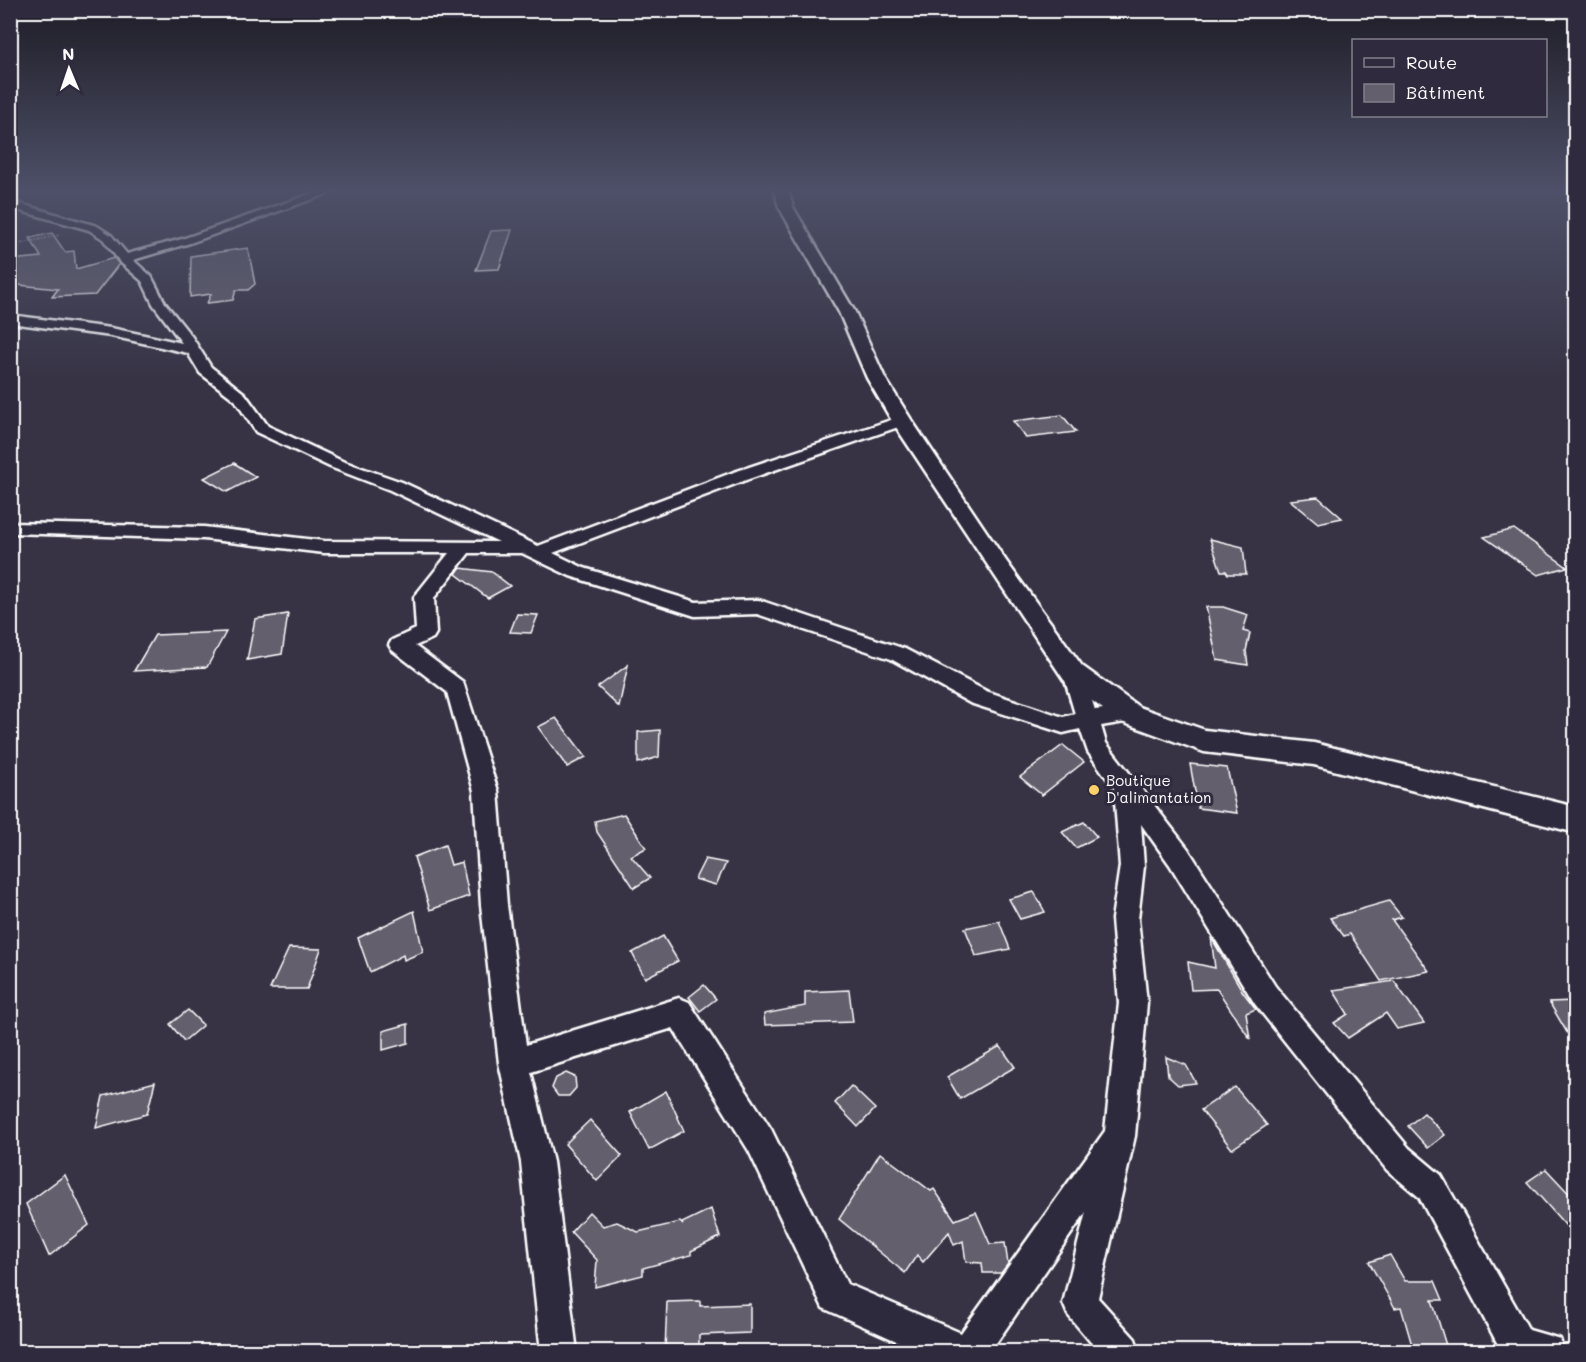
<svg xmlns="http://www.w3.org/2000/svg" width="1586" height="1362" font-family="Mali,sans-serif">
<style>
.building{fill:#635f6d;stroke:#fff;stroke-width:1.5}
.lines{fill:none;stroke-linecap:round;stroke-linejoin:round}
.minor-casing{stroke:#fff;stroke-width:5}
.tertiary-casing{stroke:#fff;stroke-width:5}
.path{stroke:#fff;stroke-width:2;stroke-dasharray:1 2;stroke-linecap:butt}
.minor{fill:#2f2a3d;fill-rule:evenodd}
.tertiary{fill:#2f2a3d;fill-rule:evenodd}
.poi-dot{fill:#ffd166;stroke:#2f2a3d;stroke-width:2}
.labels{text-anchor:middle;stroke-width:6;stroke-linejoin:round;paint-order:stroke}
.poi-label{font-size:15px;fill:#fff;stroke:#2f2a3d;text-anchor:start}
</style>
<rect width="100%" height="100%" fill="#373345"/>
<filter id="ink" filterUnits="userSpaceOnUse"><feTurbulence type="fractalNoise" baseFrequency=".0167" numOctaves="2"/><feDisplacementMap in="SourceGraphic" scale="12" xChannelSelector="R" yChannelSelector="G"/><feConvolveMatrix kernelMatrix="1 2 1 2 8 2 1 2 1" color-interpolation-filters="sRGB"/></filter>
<g filter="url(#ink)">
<g class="building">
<path d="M 512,230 L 499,269 L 476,270 L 491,231 Z"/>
<path d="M 52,233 L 65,252 L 74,251 L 76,269 L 114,258 L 119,264 L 95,295 L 52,297 L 58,289 L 10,284 L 10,260 L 41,257 L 30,238 Z"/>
<path d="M 248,248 L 255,284 L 248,290 L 236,290 L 233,300 L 207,303 L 211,294 L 190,297 L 191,256 Z"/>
<path d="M 1062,415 L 1076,432 L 1026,438 L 1013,421 Z"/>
<path d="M 234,463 L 256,477 L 227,492 L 204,478 Z"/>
<path d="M 1318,497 L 1342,518 L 1318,523 L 1290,500 Z"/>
<path d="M 1514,529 L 1567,567 L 1538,575 L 1484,537 Z"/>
<path d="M 1210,539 L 1243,547 L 1246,574 L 1228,574 L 1226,571 L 1221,571 Z"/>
<path d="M 460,568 L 492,572 L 510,586 L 488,598 L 456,574 Z"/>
<path d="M 1206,607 L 1223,607 L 1248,615 L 1243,631 L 1250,633 L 1246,651 L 1248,665 L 1217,660 Z"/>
<path d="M 288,614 L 282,654 L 247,660 L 255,619 Z"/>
<path d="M 517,614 L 538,615 L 531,633 L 510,632 Z"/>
<path d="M 226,632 L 207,667 L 134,671 L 155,635 Z"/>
<path d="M 628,665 L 619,707 L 598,687 Z"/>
<path d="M 556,718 L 586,757 L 567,767 L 538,727 Z"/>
<path d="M 660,730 L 659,757 L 638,763 L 638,732 Z"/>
<path d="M 1063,745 L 1084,762 L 1042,795 L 1020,777 Z"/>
<path d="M 1190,764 L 1227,768 L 1237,813 L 1198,808 Z"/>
<path d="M 624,814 L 646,848 L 631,856 L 650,878 L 634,888 L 597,832 L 595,821 Z"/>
<path d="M 1084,822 L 1097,837 L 1076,848 L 1062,832 Z"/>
<path d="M 445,845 L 451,865 L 462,862 L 469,896 L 430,910 L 414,857 Z"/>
<path d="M 705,859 L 726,863 L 716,885 L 695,879 Z"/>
<path d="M 1034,892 L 1045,912 L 1020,919 L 1009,899 Z"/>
<path d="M 1389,901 L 1402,917 L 1392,920 L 1429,971 L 1381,981 L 1350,934 L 1344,936 L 1330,918 Z"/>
<path d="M 414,911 L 423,952 L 404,960 L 403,955 L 370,972 L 358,938 Z"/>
<path d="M 999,921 L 1010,949 L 976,956 L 965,928 Z"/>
<path d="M 663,936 L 678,961 L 645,978 L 632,953 Z"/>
<path d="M 1211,937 L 1243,992 L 1256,1009 L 1246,1013 L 1250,1039 L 1217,989 L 1191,990 L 1188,962 L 1215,968 Z"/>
<path d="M 289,948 L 321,949 L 307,989 L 270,989 Z"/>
<path d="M 1394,981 L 1424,1023 L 1397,1029 L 1386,1013 L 1348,1038 L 1334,1023 L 1348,1014 L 1333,990 Z"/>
<path d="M 704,985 L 716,999 L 700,1011 L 689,997 Z"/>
<path d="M 849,990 L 853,1022 L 765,1025 L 764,1014 L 805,1006 L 805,992 Z"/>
<path d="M 1575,1001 L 1575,1046 L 1549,1002 Z"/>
<path d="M 188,1010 L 203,1025 L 184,1041 L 170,1024 Z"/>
<path d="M 408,1024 L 408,1043 L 383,1050 L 383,1031 Z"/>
<path d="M 1000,1046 L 1015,1067 L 960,1099 L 947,1077 Z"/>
<path d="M 1166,1057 L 1186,1065 L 1196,1083 L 1178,1085 L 1168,1076 Z"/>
<path d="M 566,1073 L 575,1077 L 576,1088 L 569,1096 L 558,1096 L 552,1088 L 556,1078 Z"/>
<path d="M 155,1082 L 147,1114 L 96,1128 L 103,1096 Z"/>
<path d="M 851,1086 L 875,1109 L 858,1127 L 835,1103 Z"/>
<path d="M 1235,1087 L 1267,1125 L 1232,1149 L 1201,1110 Z"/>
<path d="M 666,1091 L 684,1131 L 649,1150 L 630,1112 Z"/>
<path d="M 1424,1113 L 1445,1135 L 1428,1148 L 1408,1126 Z"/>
<path d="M 590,1120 L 622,1156 L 597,1181 L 565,1144 Z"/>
<path d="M 880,1153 L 931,1191 L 934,1189 L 955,1220 L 976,1212 L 990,1244 L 1005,1243 L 1008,1264 L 1001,1273 L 983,1273 L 982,1263 L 966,1262 L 963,1241 L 954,1245 L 949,1232 L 923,1262 L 917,1255 L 905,1273 L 839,1219 Z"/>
<path d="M 1546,1169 L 1575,1200 L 1575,1236 L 1527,1182 Z"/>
<path d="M 65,1175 L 89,1225 L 49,1256 L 26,1204 Z"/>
<path d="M 711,1209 L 720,1237 L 691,1251 L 691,1255 L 643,1268 L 643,1275 L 595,1287 L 597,1260 L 571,1232 L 589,1212 L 603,1226 L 617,1222 L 638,1232 L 680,1222 L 683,1225 L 682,1223 Z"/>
<path d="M 1390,1255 L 1405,1281 L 1435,1281 L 1443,1300 L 1432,1300 L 1448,1352 L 1414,1352 L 1401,1307 L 1395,1308 L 1369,1262 Z"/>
<path d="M 700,1301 L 700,1306 L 750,1304 L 750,1333 L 699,1335 L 699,1348 L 665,1350 L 667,1302 Z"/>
</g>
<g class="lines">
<defs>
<path id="minor" d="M 325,189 L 341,189 L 190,243 L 133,260 L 151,276 L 165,303 L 192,337 L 211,367 L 245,394 L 268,426 L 342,461 L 402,482 L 538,546 L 734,472 L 897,418 L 907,418 L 910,421 L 907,424 L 746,480 L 553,553 L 584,568 L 696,602 L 758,600 L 765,602 L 905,649 L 986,691 L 1063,717 L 1075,714 L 1063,673 L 1066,668 L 1073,665 L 1080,668 L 1083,673 L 1095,710 L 1129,706 L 1137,708 L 1140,714 L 1137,720 L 1101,726 L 1106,743 L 1188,849 L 1275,986 L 1409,1148 L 1441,1175 L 1529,1330 L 1560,1339 L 1564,1352 L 1502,1352 L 1419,1197 L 1387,1170 L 1255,1004 L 1170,865 L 1141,824 L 1144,866 L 1138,919 L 1147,1003 L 1135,1136 L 1098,1298 L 1135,1339 L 1139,1352 L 1099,1352 L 1068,1315 L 1063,1303 L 1086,1212 L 990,1352 L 921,1352 L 823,1308 L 749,1151 L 673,1028 L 531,1072 L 553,1162 L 577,1352 L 541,1352 L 521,1162 L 499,1063 L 481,905 L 474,791 L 447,692 L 392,650 L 389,645 L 392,640 L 416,629 L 414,597 L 449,553 L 324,553 L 204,539 L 10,533 L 10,523 L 204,527 L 324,541 L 499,542 L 390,490 L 330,467 L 256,432 L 235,400 L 200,373 L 188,353 L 111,336 L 10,323 L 10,315 L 111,328 L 182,343 L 153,304 L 142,281 L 120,262 L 103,239 L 89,230 L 10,208 L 10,201 L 97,226 L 111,235 L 127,254 L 182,239 ZM 469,553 L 522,553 L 570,576 L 695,616 L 757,614 L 891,659 L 970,703 L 1063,733 L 1080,729 L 1088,752 L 1114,788 L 1120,866 L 1112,919 L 1119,1003 L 1105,1131 L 961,1333 L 847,1284 L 771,1129 L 689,1002 L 679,998 L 526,1045 L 507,905 L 498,791 L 463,682 L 415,646 L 433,638 L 436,633 L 434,598 Z"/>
<path id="tertiary" d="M 774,189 L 788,189 L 793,207 L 855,312 L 885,378 L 912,421 L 1006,561 L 1082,666 L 1139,707 L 1205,730 L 1314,743 L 1576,807 L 1576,833 L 1314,765 L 1204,752 L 1119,721 L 1064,680 L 892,421 L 867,378 L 839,312 L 779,207 Z"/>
</defs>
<use href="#minor" class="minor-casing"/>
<use href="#tertiary" class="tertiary-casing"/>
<path class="path" d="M 10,246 L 60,235"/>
<use href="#minor" class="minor"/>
<use href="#tertiary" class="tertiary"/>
</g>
</g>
<linearGradient id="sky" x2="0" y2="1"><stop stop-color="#1e1c26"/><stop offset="0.5" stop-color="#4d5068"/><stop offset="1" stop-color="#4d5068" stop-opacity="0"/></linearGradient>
<rect width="1586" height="380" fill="url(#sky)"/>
<circle class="poi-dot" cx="1094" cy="790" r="6"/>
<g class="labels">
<g class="poi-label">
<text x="1106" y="786">Boutique<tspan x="1106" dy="17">D'alimantation</tspan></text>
</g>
</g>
<rect width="1586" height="1362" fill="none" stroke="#2f2a3d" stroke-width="36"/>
<rect x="18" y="18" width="1550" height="1326" fill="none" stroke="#fff" stroke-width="2" filter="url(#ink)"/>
<rect x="1352" y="39" width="195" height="78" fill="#2f2a3d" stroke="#827f8b" stroke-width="1.5"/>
<rect x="1364" y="58" width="30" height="9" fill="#2f2a3d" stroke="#827f8b" stroke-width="1.5"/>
<text x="1406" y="69" font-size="18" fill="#ffffff">Route</text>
<rect x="1364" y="84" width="30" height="18" fill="#635f6d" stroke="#827f8b" stroke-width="1.5"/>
<text x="1406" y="99" font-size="18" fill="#ffffff">Bâtiment</text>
<g transform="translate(69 69) rotate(358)" stroke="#2f2a3d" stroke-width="4.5" paint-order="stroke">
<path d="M0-4.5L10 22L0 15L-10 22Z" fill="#ffffff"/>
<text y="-9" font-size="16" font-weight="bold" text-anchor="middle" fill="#ffffff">N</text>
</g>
</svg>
